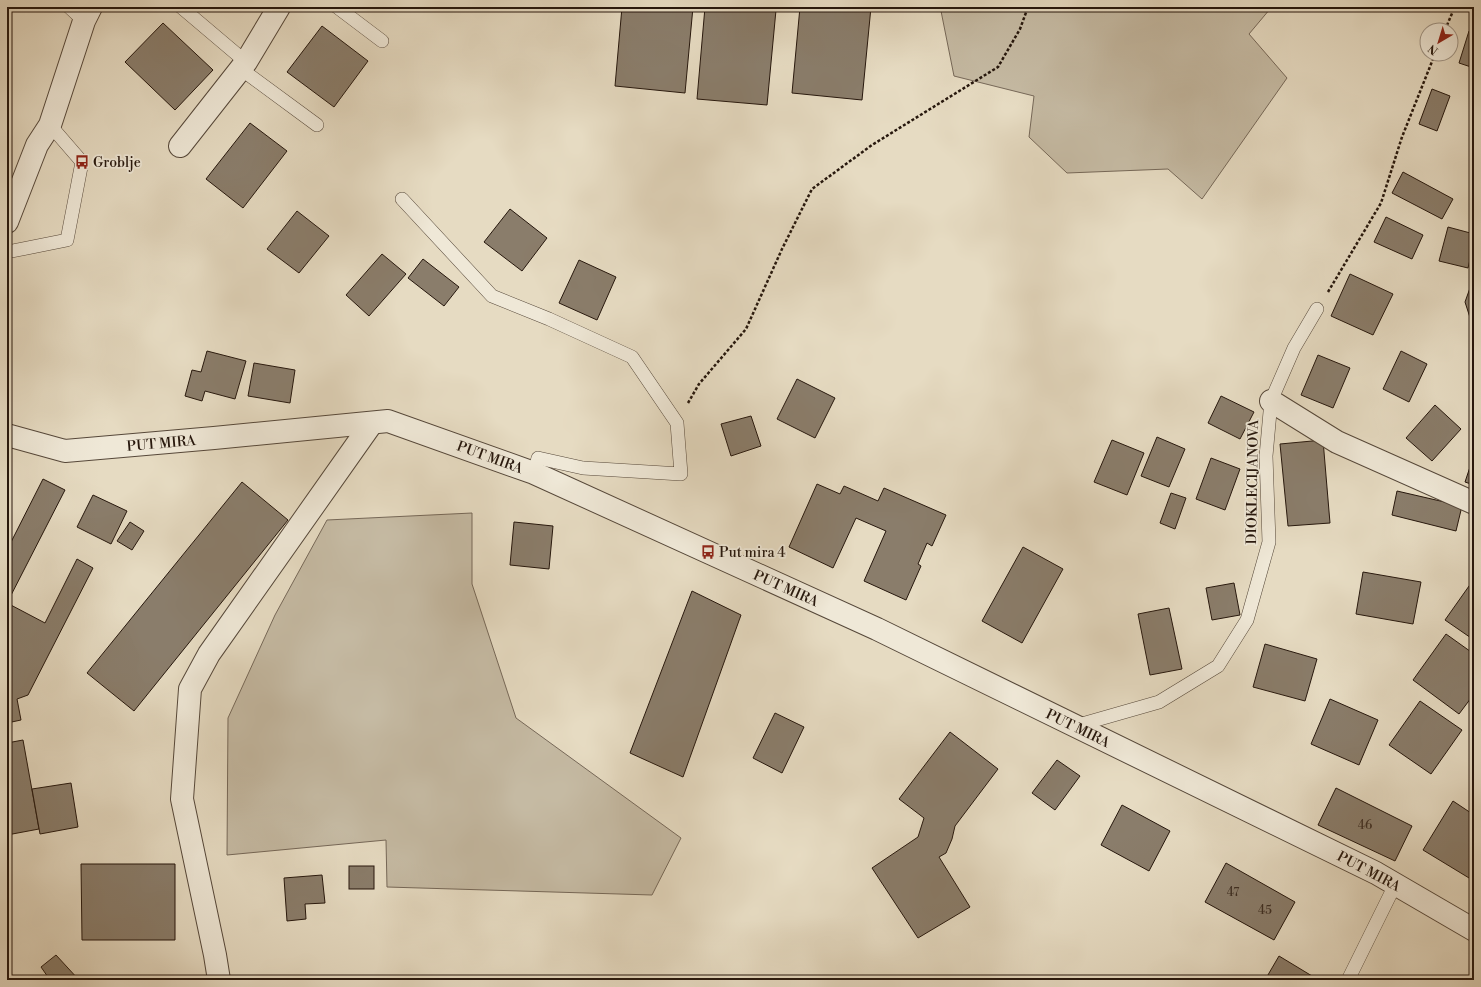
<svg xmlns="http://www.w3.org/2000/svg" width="1481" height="987" font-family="'Libre Bodoni',serif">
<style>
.green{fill:#c5baa3;stroke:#766858}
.building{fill:#8a7d6b;stroke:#26170d}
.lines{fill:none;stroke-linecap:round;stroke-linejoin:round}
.lane-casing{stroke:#56483a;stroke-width:14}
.street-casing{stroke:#56483a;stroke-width:24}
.path{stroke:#26170d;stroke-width:2.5;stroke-dasharray:3 2;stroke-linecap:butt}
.lane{stroke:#efe8d7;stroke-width:13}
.street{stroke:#efe8d7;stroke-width:22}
.labels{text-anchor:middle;stroke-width:3.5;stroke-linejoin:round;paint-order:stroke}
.number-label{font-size:12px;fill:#3f3024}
.poi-label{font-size:14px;fill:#26170d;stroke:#efe8d7;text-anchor:start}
.street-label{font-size:14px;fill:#26170d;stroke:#efe8d7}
</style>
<rect width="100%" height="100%" fill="#e6dbc2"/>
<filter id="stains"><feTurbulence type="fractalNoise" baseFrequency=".005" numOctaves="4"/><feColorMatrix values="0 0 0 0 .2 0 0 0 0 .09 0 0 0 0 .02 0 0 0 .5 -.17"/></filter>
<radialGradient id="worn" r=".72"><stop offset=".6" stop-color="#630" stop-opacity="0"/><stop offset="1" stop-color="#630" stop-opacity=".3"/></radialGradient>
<g class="green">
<path d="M 942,7 L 1280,7 L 1270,9 L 1249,34 L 1287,78 L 1202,199 L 1168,169 L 1067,173 L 1029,137 L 1034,96 L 954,76 L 941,11 Z"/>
<path d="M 472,513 L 472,584 L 516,718 L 681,838 L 652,895 L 387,887 L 386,840 L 227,855 L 228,718 L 275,615 L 327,520 Z"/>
</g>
<g class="building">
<path d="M 622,7 L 693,7 L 685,93 L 615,86 Z"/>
<path d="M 705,7 L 749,7 L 776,10 L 767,105 L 697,99 Z"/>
<path d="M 800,7 L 871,7 L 862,100 L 792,93 Z"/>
<path d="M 163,23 L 213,70 L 175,110 L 125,62 Z"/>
<path d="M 322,26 L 368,61 L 334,107 L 287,72 Z"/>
<path d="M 1469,31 L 1474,33 L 1474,68 L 1459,63 Z"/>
<path d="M 1432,89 L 1450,96 L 1437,131 L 1419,124 Z"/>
<path d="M 250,123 L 287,151 L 243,208 L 206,179 Z"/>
<path d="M 1403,172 L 1453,199 L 1442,219 L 1392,193 Z"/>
<path d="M 510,209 L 547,238 L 522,271 L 484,242 Z"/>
<path d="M 297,211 L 329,236 L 299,273 L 267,249 Z"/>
<path d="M 1386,217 L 1423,235 L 1412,259 L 1374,242 Z"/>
<path d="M 1448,227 L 1474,234 L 1474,243 L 1468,268 L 1439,261 Z"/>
<path d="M 382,254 L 406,274 L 369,316 L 346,295 Z"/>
<path d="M 423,259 L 459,287 L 444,306 L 408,278 Z"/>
<path d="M 579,260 L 616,277 L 597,320 L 559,303 Z"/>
<path d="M 1350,274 L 1393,294 L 1373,335 L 1331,316 Z"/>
<path d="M 1470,288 L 1474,290 L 1474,330 L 1465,302 Z"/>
<path d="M 207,351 L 246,361 L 235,399 L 205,391 L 202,401 L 185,396 L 192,370 L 201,372 Z"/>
<path d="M 1401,351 L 1427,364 L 1409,402 L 1383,389 Z"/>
<path d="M 1318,355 L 1350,368 L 1333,408 L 1301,395 Z"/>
<path d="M 254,363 L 295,370 L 290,403 L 248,396 Z"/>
<path d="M 797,379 L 835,398 L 815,438 L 777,419 Z"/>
<path d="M 1221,396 L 1254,412 L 1240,439 L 1208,423 Z"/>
<path d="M 1435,405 L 1461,429 L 1432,461 L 1406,438 Z"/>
<path d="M 751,416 L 761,446 L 731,456 L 721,424 Z"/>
<path d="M 1157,437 L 1185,449 L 1169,487 L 1141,476 Z"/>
<path d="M 1112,440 L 1144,453 L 1127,495 L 1094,482 Z"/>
<path d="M 1323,440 L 1330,523 L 1288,526 L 1280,444 Z"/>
<path d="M 1211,458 L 1240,469 L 1225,510 L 1196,499 Z"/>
<path d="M 1472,461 L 1474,462 L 1474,485 L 1465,482 Z"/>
<path d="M 43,479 L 65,490 L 7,603 L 7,550 Z"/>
<path d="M 242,482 L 288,520 L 134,711 L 87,673 Z"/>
<path d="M 817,484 L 840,494 L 844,486 L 878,501 L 884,488 L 946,515 L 932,546 L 927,543 L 918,564 L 921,566 L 906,600 L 864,581 L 886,531 L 856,518 L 833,568 L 789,547 Z"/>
<path d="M 1397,491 L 1462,506 L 1456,531 L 1392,515 Z"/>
<path d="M 1171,493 L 1186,498 L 1175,529 L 1160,523 Z"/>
<path d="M 93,495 L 127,511 L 111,544 L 77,527 Z"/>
<path d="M 130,522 L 144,531 L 132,550 L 117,541 Z"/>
<path d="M 514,522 L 553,526 L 549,569 L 510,565 Z"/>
<path d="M 1023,547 L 1063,569 L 1022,643 L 982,621 Z"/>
<path d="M 77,559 L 93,568 L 28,695 L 17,699 L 21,720 L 7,723 L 7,603 L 45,623 Z"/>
<path d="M 1363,572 L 1421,582 L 1413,624 L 1356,614 Z"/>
<path d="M 1474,579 L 1474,640 L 1445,620 Z"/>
<path d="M 1234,583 L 1240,615 L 1212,620 L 1206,588 Z"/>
<path d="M 692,591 L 741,615 L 683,777 L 630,753 Z"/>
<path d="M 1169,608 L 1182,669 L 1150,675 L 1138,614 Z"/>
<path d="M 1446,634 L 1474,654 L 1474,694 L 1459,714 L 1413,680 Z"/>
<path d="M 1265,644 L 1317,659 L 1305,701 L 1253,687 Z"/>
<path d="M 1330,699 L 1378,720 L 1359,765 L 1311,744 Z"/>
<path d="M 1420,701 L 1462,730 L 1431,774 L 1389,745 Z"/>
<path d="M 775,713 L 804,727 L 782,773 L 753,758 Z"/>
<path d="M 950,732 L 998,769 L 955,826 L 952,839 L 946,853 L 939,857 L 970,907 L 918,938 L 872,868 L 918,837 L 924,818 L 899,799 Z"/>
<path d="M 23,740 L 39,829 L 7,835 L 7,743 Z"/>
<path d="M 1057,760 L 1080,776 L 1055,810 L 1032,793 Z"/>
<path d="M 71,783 L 78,827 L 40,834 L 32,789 Z"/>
<path d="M 1336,788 L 1412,826 L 1395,861 L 1318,825 Z"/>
<path d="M 1453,801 L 1474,815 L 1474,881 L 1423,850 Z"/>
<path d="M 1122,805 L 1170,831 L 1149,871 L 1101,845 Z"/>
<path d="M 1226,863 L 1295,902 L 1274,940 L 1205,902 Z"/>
<path d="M 81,864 L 175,864 L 175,940 L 82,940 Z"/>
<rect x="349" y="866" width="25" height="23"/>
<path d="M 322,875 L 325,903 L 305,904 L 306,919 L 287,921 L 284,878 Z"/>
<path d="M 56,955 L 79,980 L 50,980 L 41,967 Z"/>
<path d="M 1279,956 L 1317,979 L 1317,980 L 1265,980 Z"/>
<path d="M 7,957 L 13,980 L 7,980 Z"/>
</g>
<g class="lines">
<defs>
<g id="lane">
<path d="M 69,7 L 84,21"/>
<path d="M 181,7 L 246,62"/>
<path d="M 337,7 L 382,41"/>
<path d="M 241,69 L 317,125"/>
<path d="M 402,199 L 492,296 L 549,319 L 632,357 L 677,423 L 681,474 L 583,468 L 538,458 L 534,473"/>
<path d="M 7,252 L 67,240 L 82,162 L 50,125"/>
<path d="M 1075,726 L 1159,702 L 1218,666 L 1247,620 L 1269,542 L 1266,456 L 1271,401 L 1294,348 L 1317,309"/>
<path d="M 1348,980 L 1395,885"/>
</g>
<g id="street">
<path d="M 180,146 L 246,62 L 279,7"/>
<path d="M 7,222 L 37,145 L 50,125 L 84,21 L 91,7"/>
<path d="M 1271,401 L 1337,442 L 1474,503"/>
<path d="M 7,435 L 65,451 L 214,438 L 388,421 L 534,473 L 877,629 L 1376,873 L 1474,930"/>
<path d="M 219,980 L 215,955 L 182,799 L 190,689 L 209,654 L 372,423"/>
</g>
</defs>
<use href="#lane" class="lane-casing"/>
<use href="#street" class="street-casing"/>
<g class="path">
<path d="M 1445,30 L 1453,11"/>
<path d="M 1328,292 L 1381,203 L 1402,137 L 1435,54"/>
<path d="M 688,403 L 699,384 L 746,329 L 782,249 L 812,189 L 872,145 L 998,67 L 1020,29 L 1028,7"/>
</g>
<use href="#lane" class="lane"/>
<use href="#street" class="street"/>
</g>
<defs>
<symbol id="bus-bare" viewBox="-9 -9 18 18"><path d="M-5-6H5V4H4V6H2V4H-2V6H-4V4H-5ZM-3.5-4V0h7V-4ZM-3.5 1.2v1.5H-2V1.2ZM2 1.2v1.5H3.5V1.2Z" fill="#8f2418" stroke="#efe8d7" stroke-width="2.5" paint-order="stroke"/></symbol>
</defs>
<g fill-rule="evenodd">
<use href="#bus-bare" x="72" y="152" width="20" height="20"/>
<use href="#bus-bare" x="698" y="542" width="20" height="20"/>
</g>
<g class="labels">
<g class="number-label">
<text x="1365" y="829">46</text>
<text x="1233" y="896">47</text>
<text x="1265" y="914">45</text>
</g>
<g class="poi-label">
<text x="93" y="167">Groblje</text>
<text x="719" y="557">Put mira 4</text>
</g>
<g class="street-label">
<text transform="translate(161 443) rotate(-5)" y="5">PUT MIRA</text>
<text transform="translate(490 457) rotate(20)" y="5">PUT MIRA</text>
<text transform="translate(1252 482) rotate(-89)" y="5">DIOKLECIJANOVA</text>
<text transform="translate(786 588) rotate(24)" y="5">PUT MIRA</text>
<text transform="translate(1078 728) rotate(26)" y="5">PUT MIRA</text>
<text transform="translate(1369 871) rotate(28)" y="5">PUT MIRA</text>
</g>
</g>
<rect width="1481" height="987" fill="none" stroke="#e6dbc2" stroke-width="24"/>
<rect x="8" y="8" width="1465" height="971" fill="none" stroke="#26170d" stroke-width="2"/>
<rect x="12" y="12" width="1457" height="963" fill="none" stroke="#26170d"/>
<g transform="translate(1439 42) rotate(218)"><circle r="19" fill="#efe8d7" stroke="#9f9486"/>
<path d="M0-3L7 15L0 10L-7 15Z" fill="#8f2418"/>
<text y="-6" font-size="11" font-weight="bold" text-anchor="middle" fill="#26170d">N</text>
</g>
<rect width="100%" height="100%" filter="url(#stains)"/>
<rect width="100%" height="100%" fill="url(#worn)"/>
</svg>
